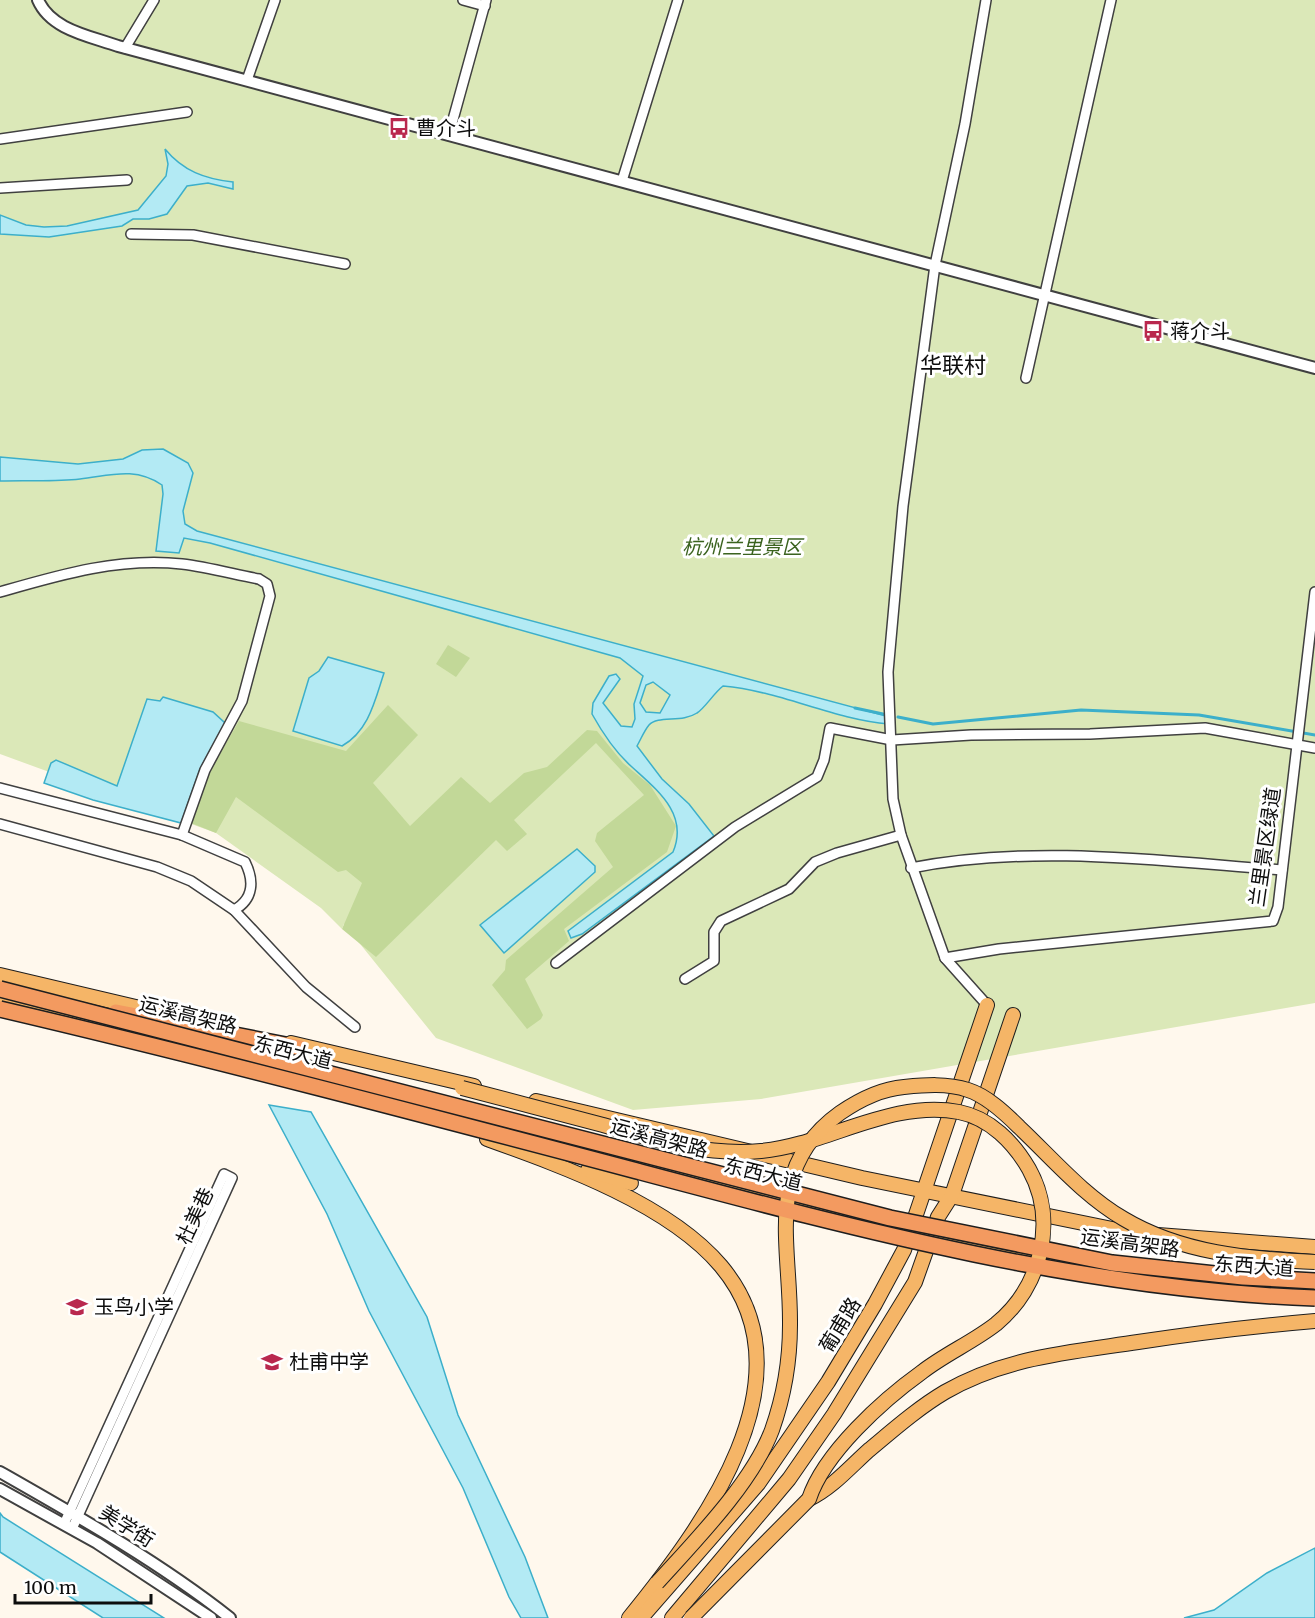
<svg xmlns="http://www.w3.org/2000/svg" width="1315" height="1618" font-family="Merriweather,'Noto Sans SC',serif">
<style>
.green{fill:#dbe8b8}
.forest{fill:#c2d898}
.water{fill:#b3eaf4;stroke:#3cafca;stroke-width:1.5;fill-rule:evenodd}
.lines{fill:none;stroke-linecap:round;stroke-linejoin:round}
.stream{stroke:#3cafca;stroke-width:3}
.minor-casing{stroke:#404040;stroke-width:12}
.tertiary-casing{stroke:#404040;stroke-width:14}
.primary-casing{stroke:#1e1e1e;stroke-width:16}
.trunk-casing{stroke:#1e1e1e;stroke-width:18}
.minor{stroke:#fff;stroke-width:9}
.tertiary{stroke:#fff;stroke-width:10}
.primary{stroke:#f5b567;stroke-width:14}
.trunk{stroke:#f39a60;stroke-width:15}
.primary-bridge-casing{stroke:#1e1e1e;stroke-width:16;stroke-linecap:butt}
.trunk-bridge-casing{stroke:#1e1e1e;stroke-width:18;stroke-linecap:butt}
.primary-bridge{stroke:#f5b567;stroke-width:14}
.trunk-bridge{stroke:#f39a60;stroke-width:15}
.labels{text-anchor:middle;stroke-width:6;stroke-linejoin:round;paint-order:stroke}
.poi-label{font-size:20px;fill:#0d0d0d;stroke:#fff;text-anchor:start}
.park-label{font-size:20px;font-style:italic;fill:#3b631f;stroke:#fff}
.street-label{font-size:20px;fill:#0d0d0d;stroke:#fff}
.quarter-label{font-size:22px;fill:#0d0d0d;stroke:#fff}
</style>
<rect width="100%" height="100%" fill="#fff8ed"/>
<path class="green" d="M 0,0 L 1315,0 L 1315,1003 L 761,1099 L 633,1110 L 436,1038 L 344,924 L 342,929 L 321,908 L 216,833 L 0,754 Z"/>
<g class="forest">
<path d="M 448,645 L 470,658 L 456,677 L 436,664 Z"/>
<path d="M 388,705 L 418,735 L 373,783 L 410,826 L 461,777 L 490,803 L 524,773 L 547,767 L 587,730 L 597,731 L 623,763 L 650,785 L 676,826 L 667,852 L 564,929 L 569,941 L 525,979 L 543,1015 L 541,1019 L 527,1029 L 492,985 L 505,970 L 506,960 L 613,867 L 595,841 L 597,833 L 644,795 L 596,743 L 514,820 L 527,834 L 507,851 L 496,840 L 376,957 L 342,929 L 362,883 L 346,870 L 338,872 L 236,797 L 216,833 L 191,823 L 204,790 L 202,785 L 239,721 L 346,751 Z"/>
</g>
<g class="water">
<path d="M 165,149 C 183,171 205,179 233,182 L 233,189 L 208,183 L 187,186 L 167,214 L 149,219 L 133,219 L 122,226 L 49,237 L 0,234 L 0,215 L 26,225 L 44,227 L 67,226 L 138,210 L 166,176 L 168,164 Z"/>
<path d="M 163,449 L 188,463 L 193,473 L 183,511 L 185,524 L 197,531 L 886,716 L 889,724 C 832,719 780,691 723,686 C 713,694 705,708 697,713 C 682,723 658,715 649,725 C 644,731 641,739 637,746 L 662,779 L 689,804 L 714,836 L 582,934 L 571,938 L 568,931 L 673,852 C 689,814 657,790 632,767 C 616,753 602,732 592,714 L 593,703 L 609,676 L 616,674 L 620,679 L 603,703 L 621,726 L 632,727 L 635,719 L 634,704 L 643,676 L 620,658 L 210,543 L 184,538 L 179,553 L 156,551 L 163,494 L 162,485 C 134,466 109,476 80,479 C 54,482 26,480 0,481 L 0,457 L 78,464 L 123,459 L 142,450 ZM 653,682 L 670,695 L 660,713 L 646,712 L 640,703 L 646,685 Z"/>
<path d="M 328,657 L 384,673 C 375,700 369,731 342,746 L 293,731 L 309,678 L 319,671 Z"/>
<path d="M 163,697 L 213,712 L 225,723 L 200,769 L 181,823 L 93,800 L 44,783 L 51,763 L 56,760 L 117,786 L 147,699 L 160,701 Z"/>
<path d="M 577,849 L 595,866 L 595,872 L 504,953 L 480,925 Z"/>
<path d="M 269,1105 L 311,1112 L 427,1317 L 458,1415 L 525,1557 L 548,1618 L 521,1618 L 509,1597 L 463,1488 L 369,1311 L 327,1214 Z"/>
<path d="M 0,1513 L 3,1517 L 164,1618 L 103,1618 L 0,1552 Z"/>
<path d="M 1315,1548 L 1315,1618 L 1184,1618 L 1214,1610 L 1267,1573 Z"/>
</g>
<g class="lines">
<g class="stream">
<path d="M 855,708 L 883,714"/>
<path d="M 898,717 L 933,724 L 1081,710 L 1199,715 L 1315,735"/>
</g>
<defs>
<g id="minor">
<path d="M 463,0 L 485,6"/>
<path d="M 986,0 L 965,124 L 935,265 L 903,506 L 888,672 L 893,799 L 901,835 L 945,958 L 987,1005"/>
<path d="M 125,48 L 154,0"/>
<path d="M 247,80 L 275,0"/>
<path d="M 449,134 L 486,0"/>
<path d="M 0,139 L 187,112"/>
<path d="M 622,181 L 678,0"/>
<path d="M 0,188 L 127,180"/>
<path d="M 131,234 L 193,235 L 345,264"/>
<path d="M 1026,378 L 1111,0"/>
<path d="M 0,592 C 59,575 119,557 182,564 C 207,567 233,574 259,579 L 267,584 L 270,596 L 242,701 L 205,770 L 182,835"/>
<path d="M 0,788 L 182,835 L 245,862 C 254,880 254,899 234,910"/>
<path d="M 0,824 L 157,867 L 191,881 L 234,910 L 306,987 L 355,1027"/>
<path d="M 911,868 C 1032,844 1160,861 1282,870"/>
<path d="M 945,958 L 999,949 L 1273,921 L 1278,907 L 1315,592"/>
<path d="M 556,963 L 735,827 L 817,777 L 824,760 L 830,728 L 892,740 L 971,735 L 1090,734 L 1205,728 L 1315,748"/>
<path d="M 685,979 L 714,961 L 714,932 L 721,921 L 789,889 L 815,862 L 837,853 L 901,835"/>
<path d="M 64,1524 L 224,1174 L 232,1178 L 72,1529"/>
</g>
<g id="tertiary">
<path d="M 38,0 C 51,30 90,36 118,46 L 1315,368"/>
<path d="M 0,1472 C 79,1517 159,1562 230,1618"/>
<path d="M 0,1489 L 97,1543 L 211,1618"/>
</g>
<g id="primary">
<path d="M 0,975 L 191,1020"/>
<path d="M 0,1001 L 281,1069"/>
<path d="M 291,1043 L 474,1086"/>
<path d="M 392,1098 C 617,1156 841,1222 1070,1265 C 1150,1279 1233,1284 1315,1289"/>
<path d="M 536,1101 L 862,1178 L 1132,1233 L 1315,1247"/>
<path d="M 487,1139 C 562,1166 669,1204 721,1266 C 815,1378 702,1528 629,1618"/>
<path d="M 588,1170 L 631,1183"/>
<path d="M 809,1499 C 832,1488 850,1467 869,1450 C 893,1430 918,1408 945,1392 C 1005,1357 1072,1352 1138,1342 C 1197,1333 1255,1326 1315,1321"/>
<path d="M 641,1618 L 758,1484 L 828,1382 L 875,1304 L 904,1250 L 987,1005"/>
<path d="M 672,1618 L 789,1479 L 834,1414 L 915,1282 L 938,1217 L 952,1195 L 1013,1015"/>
</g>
<path id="trunk" d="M 116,1012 L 301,1048"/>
</defs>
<use href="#minor" class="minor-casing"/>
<use href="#tertiary" class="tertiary-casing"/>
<use href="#primary" class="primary-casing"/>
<use href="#trunk" class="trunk-casing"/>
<use href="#minor" class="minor"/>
<use href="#tertiary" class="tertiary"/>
<use href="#primary" class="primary"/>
<use href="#trunk" class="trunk"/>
<defs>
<g id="primary-bridge">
<path d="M 462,1088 C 509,1100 556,1113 603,1125 C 655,1140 706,1156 761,1151 C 827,1145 891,1099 959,1112 C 990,1118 1014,1143 1029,1169 C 1058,1221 1041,1287 996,1324 C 973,1342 945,1354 922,1372 C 883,1400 824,1453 809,1499 L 691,1618"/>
<path d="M 657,1583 C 695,1541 752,1483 772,1430 C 784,1396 790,1360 790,1325 C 791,1245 763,1168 840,1113 C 859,1100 880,1089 904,1087 C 925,1085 947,1083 968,1090 C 987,1096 1005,1113 1019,1127 C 1053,1159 1083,1195 1124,1219 C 1181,1253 1249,1259 1315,1262"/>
</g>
<g id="trunk-bridge">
<path d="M 0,989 L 890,1218 L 1112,1263 L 1243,1277 L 1315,1281"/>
<path d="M 0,1009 C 213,1059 425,1115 637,1171 C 859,1230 1084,1290 1315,1298"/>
</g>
</defs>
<use href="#primary-bridge" class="primary-bridge-casing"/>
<use href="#trunk-bridge" class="trunk-bridge-casing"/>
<use href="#primary-bridge" class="primary-bridge"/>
<use href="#trunk-bridge" class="trunk-bridge"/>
</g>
<defs>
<symbol id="bus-bare" viewBox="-9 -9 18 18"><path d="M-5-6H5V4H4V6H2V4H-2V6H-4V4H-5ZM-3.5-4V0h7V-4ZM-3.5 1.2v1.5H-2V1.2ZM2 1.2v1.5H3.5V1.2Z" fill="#b9284e" stroke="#fff" stroke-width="2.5" paint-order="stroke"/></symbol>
<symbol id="school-bare" viewBox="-9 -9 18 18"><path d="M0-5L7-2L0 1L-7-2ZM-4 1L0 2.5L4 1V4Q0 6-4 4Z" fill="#b9284e" stroke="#fff" stroke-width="2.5" paint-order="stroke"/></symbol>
</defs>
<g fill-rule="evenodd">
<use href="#bus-bare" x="384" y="113" width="30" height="30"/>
<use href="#bus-bare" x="1138" y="316" width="30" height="30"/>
<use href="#school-bare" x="62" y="1292" width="30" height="30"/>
<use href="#school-bare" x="257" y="1347" width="30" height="30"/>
</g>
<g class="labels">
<g class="poi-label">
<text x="416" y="135">曹介斗</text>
<text x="1170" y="338">蒋介斗</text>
<text x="94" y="1314">玉鸟小学</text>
<text x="289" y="1369">杜甫中学</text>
</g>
<g class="park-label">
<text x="742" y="554">杭州兰里景区</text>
</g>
<g class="street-label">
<text transform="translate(1265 847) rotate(-82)" y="7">兰里景区绿道</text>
<text transform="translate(188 1015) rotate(14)" y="7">运溪高架路</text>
<text transform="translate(293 1052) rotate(14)" y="7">东西大道</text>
<text transform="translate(659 1138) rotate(15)" y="7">运溪高架路</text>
<text transform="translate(763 1174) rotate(14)" y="7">东西大道</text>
<text transform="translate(195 1216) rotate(-65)" y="7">杜美巷</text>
<text transform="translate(1130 1243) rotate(8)" y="7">运溪高架路</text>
<text transform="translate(1254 1266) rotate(4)" y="7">东西大道</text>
<text transform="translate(840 1325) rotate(-59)" y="7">葡甫路</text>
<text transform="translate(127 1526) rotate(32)" y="7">美学街</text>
</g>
<g class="quarter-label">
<text x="953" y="373">华联村</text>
</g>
</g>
<path d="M15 1594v9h136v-9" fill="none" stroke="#0d0d0d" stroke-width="3"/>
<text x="24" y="1594" font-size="18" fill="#0d0d0d" stroke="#ffffff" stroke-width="4.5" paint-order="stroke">100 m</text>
</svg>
